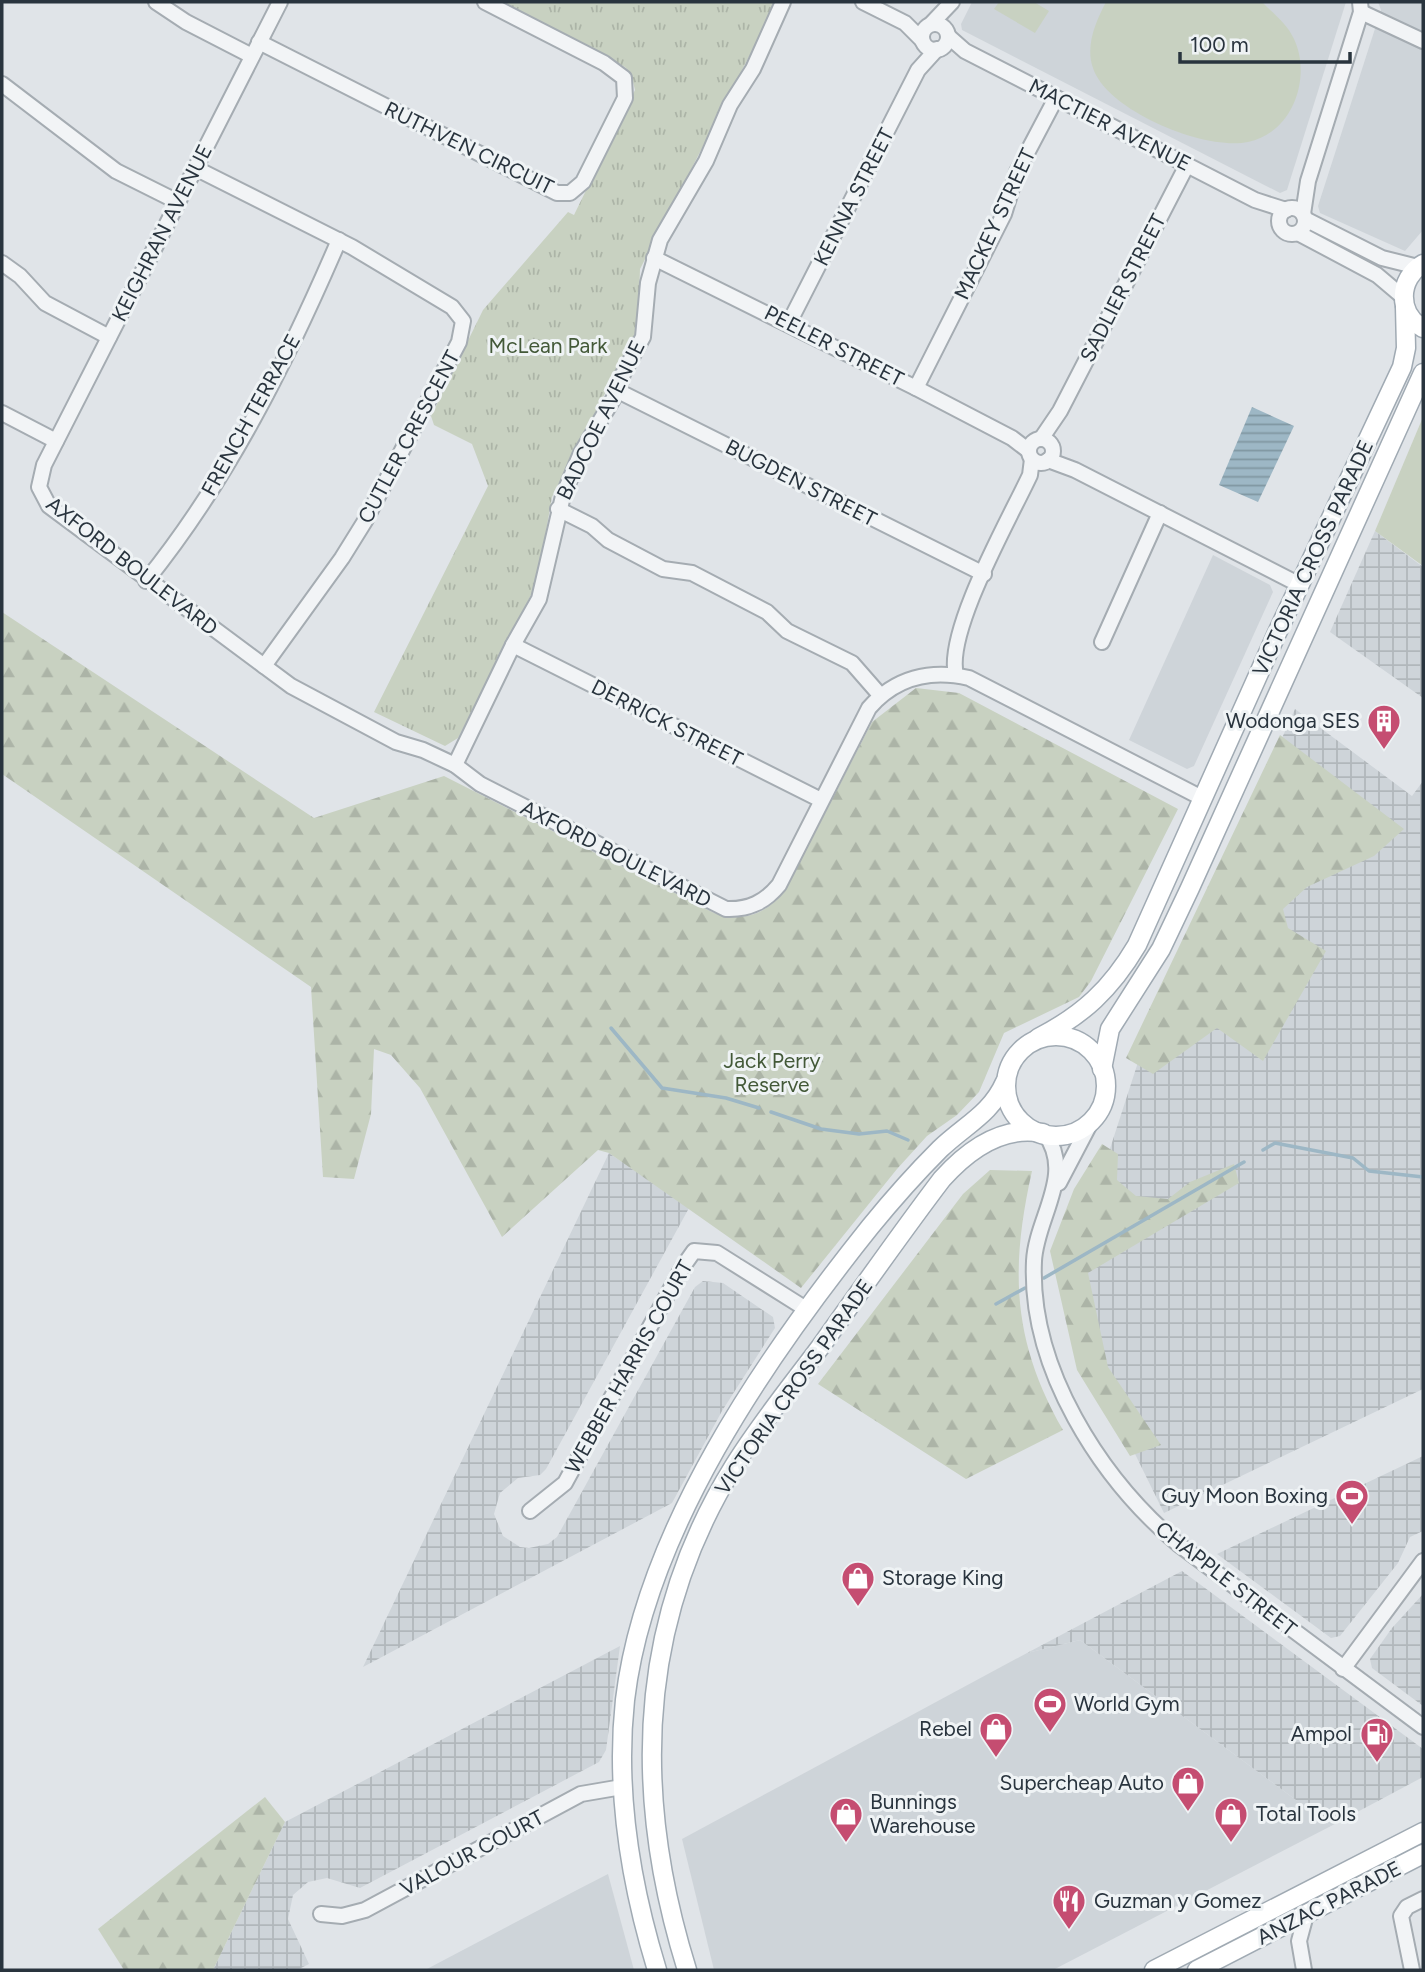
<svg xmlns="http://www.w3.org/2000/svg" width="1425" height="1972" font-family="Figtree,sans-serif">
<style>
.built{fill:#ced4d9}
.industrial{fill:url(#industrial-grid)}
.grass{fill:url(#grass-tufts)}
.forest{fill:url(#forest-firs)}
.pitch{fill:#c8d1c1}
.water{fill:url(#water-rules)}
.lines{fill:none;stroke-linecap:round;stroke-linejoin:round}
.stream{stroke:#9db7c5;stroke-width:3.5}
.minor-casing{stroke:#a5acb2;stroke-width:18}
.major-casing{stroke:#a0aab3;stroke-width:21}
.minor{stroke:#f2f4f6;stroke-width:14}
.major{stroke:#fff;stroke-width:18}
.labels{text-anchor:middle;stroke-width:6;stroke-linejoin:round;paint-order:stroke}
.street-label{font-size:21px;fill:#29343e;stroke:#eff3f5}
.park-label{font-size:21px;fill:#435938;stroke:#eff3f5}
.poi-label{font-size:21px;fill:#29343e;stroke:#eff3f5;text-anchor:end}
</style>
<defs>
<pattern id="industrial-grid" width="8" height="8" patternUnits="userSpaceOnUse" patternTransform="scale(1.75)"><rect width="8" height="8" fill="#ced4d9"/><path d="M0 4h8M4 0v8" fill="none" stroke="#b1b7bb"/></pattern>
<pattern id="grass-tufts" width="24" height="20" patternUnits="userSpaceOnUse" patternTransform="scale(1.75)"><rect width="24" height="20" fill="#c8d1c1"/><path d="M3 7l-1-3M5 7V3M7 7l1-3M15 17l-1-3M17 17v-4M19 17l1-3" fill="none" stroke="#acb4a7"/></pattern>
<pattern id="forest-firs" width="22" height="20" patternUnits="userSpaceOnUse" patternTransform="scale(1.75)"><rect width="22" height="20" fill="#c8d1c1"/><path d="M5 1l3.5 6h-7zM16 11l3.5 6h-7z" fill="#acb4a7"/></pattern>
<pattern id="water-rules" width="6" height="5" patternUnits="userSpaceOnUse" patternTransform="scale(1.75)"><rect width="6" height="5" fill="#9db7c5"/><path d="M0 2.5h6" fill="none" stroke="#8096a1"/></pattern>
</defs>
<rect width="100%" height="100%" fill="#e0e4e8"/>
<g class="built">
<path d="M 972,2 L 1346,2 L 1287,190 L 1280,193 L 962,30 L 961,24 Z"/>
<path d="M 1378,2 L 1423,2 L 1423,230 L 1405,251 L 1320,213 L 1318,206 L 1381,10 Z"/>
<path d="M 1213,555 L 1270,585 L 1273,592 L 1194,766 L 1187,769 L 1129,740 Z"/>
<path d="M 1080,1640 L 1331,1826 L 1053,1970 L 714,1970 L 682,1839 L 1027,1653 Z"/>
<path d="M 608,1874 L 634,1970 L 425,1970 L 575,1891 Z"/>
</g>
<g class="industrial">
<path d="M 1375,531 L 1423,567 L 1423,698 L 1330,632 Z"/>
<path d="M 1295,709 L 1412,796 L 1423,781 L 1423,1389 L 1164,1513 L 1083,1348 L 1070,1272 L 1141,1053 Z"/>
<path d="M 609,1153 L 689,1208 L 546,1469 L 540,1475 L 518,1478 L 500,1493 L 494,1514 L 503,1536 L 520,1547 L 529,1548 L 548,1544 L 557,1537 L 695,1287 L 703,1281 L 723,1283 L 773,1317 L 775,1328 L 722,1411 L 672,1503 L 363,1667 Z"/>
<path d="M 1423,1456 L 1423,1531 L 1410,1537 L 1398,1563 L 1340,1636 L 1331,1638 L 1217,1554 Z"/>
<path d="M 1182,1571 L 1423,1749 L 1423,1777 L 1331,1826 L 1080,1640 L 1027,1653 Z"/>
<path d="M 1423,1594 L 1423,1706 L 1372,1668 L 1370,1659 L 1392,1628 Z"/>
<path d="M 620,1646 L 606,1750 L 599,1762 L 360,1888 L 327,1878 L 308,1882 L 293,1895 L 288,1919 L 309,1964 L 297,1970 L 213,1970 L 285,1822 Z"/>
</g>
<path class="grass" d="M 499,2 L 777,2 L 640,269 L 638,329 L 552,497 L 537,583 L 458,738 L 445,746 L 374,712 L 488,486 L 472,444 L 434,425 L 431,416 L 483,310 L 568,212 L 574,215 L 635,90 L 631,74 L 625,67 Z"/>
<g class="forest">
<path d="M 2,612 L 314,818 L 444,776 L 714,913 C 743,922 765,915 785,891 L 872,722 L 916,688 L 959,693 L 1178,809 L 1091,981 L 1079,997 L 1004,1033 L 979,1092 L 957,1115 L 927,1136 L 897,1169 L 801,1288 L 609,1153 L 598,1150 L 502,1237 L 420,1088 L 391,1055 L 374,1049 L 371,1114 L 354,1179 L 323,1177 L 311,987 L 2,774 Z"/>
<path d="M 1280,735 L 1404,829 L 1374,856 L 1307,887 L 1283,909 L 1288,928 L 1326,951 L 1263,1061 L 1217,1028 L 1153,1074 L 1126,1058 Z"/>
<path d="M 1102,1144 L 1118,1154 L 1117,1180 L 1136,1196 L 1168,1199 L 1190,1182 L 1234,1164 L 1239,1183 L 1088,1273 L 1108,1367 L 1161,1445 L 1130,1456 L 1077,1370 L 1050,1251 L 1074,1189 Z"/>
<path d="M 990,1170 L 1032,1171 C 1010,1269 1012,1341 1063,1430 L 966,1479 L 818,1384 L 963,1194 Z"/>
<path d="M 265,1797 L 285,1822 L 213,1970 L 124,1970 L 98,1929 Z"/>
</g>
<g class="pitch">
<path d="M 999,2 L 1034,2 L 1049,11 L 1035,33 L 994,9 Z"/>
<path d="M 1106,2 L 1263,3 C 1275,15 1287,24 1294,39 C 1312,77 1293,133 1248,142 C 1205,151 1107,111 1093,68 C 1085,46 1096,21 1106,2 Z"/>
<path d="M 1423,417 L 1423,566 L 1375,531 Z"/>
</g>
<path class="water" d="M 1252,407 L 1294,426 L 1258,502 L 1219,485 Z"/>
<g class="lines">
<g class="stream">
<path d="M 611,1028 L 662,1088 L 726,1098 L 759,1108"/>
<path d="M 771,1112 L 821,1129 L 859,1134 L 887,1131 L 908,1140"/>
<path d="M 1263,1150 L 1275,1143 L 1353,1158 L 1369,1171 L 1423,1177"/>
<path d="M 1044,1278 L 1244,1162"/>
<path d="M 996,1304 L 1025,1288"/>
</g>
<defs>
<g id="minor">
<path d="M 156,2 L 186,22 L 252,56"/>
<path d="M 280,2 L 44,465 L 39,487 L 49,506 L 291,686 L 396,742 L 423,750 L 455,765 L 480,784 L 726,909 C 749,910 765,902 779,885 L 869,708 C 895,678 930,669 969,678 L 1202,798"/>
<path d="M 863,2 L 905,23 L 922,40"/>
<path d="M 1361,12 L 1423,41"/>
<path d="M 931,24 L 952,2"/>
<circle cx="935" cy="37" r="13"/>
<path d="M 948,36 L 965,51 L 1255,200 L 1286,210"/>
<path d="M 259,42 L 557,193 L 570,193 L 583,182 L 625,98 L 624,78 L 604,63 L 485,2"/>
<path d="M 2,84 L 116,171 L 178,202"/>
<path d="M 195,168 L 352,247 L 452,307 L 463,321 L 459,342 L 365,521 L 342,558 L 264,666"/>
<circle cx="1292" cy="221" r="13"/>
<path d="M 1303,214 L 1308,181 L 1361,12 L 1360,2"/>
<path d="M 1305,219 L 1382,258 L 1418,267"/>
<path d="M 1298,233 L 1377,275 L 1403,297"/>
<path d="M 654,258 L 916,388 L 1012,438 L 1029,451"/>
<path d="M 2,263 L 20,276 L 45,303 L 109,337"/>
<path d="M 789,323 L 918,70 L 937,49"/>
<path d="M 916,388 L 1004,214 L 1017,172 L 1056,98"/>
<path d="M 618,391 L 984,574"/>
<path d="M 2,413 L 56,441"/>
<path d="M 1041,439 L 1060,411 L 1187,165"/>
<circle cx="1041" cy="451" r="12"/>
<path d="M 1048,460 L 1075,470 L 1300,585"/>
<path d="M 558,509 L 592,526 L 608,540 L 663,569 L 692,573 L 767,612 L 787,631 L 852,663 L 880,695"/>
<path d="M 146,581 C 229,478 287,361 339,240"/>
<path d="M 1102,642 L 1160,513"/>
<path d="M 513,645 L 821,800"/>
<path d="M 956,675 C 945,632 1010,518 1030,475 L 1032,459"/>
<path d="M 455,765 L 513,645 L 539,599 L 563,496 L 581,453 L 618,391 L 623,374 L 643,337 L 648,283 L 660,240 L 706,161 L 730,105 L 753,69 L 783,2"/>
<path d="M 1045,1134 C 1075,1174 1036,1218 1034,1261 C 1029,1368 1100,1478 1178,1544 L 1423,1727"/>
<path d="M 1059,1183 L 1091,1122"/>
<path d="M 530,1511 L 565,1483 L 682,1268 L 694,1251 L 717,1253 L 806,1309"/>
<path d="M 1343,1669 L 1423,1561"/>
<path d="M 321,1914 L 342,1916 L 365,1910 L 581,1794 L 622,1787"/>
<path d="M 1304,1970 L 1299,1941 L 1306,1915"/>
<path d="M 1412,1970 L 1401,1916 L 1407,1907 L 1423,1899"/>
</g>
<g id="major">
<path d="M 1423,264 C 1398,278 1397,314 1423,328"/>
<circle cx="1056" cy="1086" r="50"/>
<path d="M 1038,1038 C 1083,1015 1111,989 1137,945 L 1277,633 L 1402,367 L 1406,348 L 1405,307"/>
<path d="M 1102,1069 L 1110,1029 L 1161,949 L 1190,888 L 1423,373"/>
<path d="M 657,1970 C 630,1882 615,1792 625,1700 C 645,1531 766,1357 870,1227 C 892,1200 916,1173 940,1149 C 965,1125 991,1114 1005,1082"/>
<path d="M 687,1970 C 633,1797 636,1624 734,1466 C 760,1424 792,1385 821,1346 C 861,1290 901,1233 942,1179 C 968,1150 1003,1125 1043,1133"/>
<path d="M 1154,1970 L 1423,1832"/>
<path d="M 1197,1970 L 1423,1854"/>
</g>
</defs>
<use href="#minor" class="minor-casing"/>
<use href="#major" class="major-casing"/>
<use href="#minor" class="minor"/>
<use href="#major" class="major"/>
</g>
<defs>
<symbol id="building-pin" viewBox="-11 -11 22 30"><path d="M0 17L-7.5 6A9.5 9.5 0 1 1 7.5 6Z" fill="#c54d71" stroke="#eff3f5"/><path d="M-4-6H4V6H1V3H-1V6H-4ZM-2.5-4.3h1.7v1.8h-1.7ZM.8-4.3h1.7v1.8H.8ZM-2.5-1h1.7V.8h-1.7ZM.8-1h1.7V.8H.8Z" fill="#fff"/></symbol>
<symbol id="stadium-pin" viewBox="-11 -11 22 30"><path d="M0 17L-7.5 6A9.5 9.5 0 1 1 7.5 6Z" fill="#c54d71" stroke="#eff3f5"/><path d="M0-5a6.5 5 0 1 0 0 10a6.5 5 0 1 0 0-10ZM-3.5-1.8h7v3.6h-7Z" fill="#fff"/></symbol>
<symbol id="shop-pin" viewBox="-11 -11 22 30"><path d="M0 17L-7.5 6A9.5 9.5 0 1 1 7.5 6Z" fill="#c54d71" stroke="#eff3f5"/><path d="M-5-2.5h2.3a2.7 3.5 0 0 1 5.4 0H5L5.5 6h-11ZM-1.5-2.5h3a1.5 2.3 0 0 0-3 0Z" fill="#fff"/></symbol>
<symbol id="fuel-pin" viewBox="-11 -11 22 30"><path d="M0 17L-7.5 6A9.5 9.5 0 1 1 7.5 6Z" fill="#c54d71" stroke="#eff3f5"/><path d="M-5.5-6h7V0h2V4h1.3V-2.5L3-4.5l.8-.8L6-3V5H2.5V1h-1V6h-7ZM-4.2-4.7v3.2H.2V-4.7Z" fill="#fff"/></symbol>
<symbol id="restaurant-pin" viewBox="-11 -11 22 30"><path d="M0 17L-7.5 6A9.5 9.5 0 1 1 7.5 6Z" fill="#c54d71" stroke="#eff3f5"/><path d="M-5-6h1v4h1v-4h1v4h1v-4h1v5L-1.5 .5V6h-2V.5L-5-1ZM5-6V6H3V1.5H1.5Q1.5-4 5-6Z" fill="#fff"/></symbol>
</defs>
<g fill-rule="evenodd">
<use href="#building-pin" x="1365" y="702" width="38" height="52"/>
<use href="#stadium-pin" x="1333" y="1477" width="38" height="52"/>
<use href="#shop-pin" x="839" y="1559" width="38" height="52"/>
<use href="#stadium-pin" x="1031" y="1685" width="38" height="52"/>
<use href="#shop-pin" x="977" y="1710" width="38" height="52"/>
<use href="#fuel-pin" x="1358" y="1715" width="38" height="52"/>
<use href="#shop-pin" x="1169" y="1764" width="38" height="52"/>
<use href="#shop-pin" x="827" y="1795" width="38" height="52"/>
<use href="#shop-pin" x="1212" y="1795" width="38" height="52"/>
<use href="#restaurant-pin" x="1050" y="1882" width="38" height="52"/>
</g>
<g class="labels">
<g class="street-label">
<text transform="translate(1110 125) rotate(27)" y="7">MACTIER AVENUE</text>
<text transform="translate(469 148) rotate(26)" y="7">RUTHVEN CIRCUIT</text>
<text transform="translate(854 197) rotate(-63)" y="7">KENNA STREET</text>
<text transform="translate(995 224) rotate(-65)" y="7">MACKEY STREET</text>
<text transform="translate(162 233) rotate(-63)" y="7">KEIGHRAN AVENUE</text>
<text transform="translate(1123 288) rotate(-63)" y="7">SADLIER STREET</text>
<text transform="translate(834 346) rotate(27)" y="7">PEELER STREET</text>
<text transform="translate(251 415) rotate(-61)" y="7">FRENCH TERRACE</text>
<text transform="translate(601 420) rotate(-64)" y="7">BADCOE AVENUE</text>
<text transform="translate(409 437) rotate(-62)" y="7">CUTLER CRESCENT</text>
<text transform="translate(801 483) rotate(27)" y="7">BUGDEN STREET</text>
<text transform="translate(1313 558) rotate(-65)" y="7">VICTORIA CROSS PARADE</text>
<text transform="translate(132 566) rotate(38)" y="7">AXFORD BOULEVARD</text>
<text transform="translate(667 723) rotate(27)" y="7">DERRICK STREET</text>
<text transform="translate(616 854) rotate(27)" y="7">AXFORD BOULEVARD</text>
<text transform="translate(629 1367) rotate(-61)" y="7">WEBBER HARRIS COURT</text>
<text transform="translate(794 1387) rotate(-55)" y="7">VICTORIA CROSS PARADE</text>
<text transform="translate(1226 1579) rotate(38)" y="7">CHAPPLE STREET</text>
<text transform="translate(472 1853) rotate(-28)" y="7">VALOUR COURT</text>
<text transform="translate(1329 1903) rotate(-27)" y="7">ANZAC PARADE</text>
</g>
<g class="park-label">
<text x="548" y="353">McLean Park</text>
<text x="772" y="1068">Jack Perry<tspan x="772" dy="24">Reserve</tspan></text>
</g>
<g class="poi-label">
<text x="1360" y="728">Wodonga SES</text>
<text x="1328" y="1503">Guy Moon Boxing</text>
<text x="882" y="1585" text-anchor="start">Storage King</text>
<text x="1074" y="1711" text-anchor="start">World Gym</text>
<text x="972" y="1736">Rebel</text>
<text x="1352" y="1741">Ampol</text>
<text x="1164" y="1790">Supercheap Auto</text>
<text x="870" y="1809" text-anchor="start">Bunnings<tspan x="870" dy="24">Warehouse</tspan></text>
<text x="1256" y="1821" text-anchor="start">Total Tools</text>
<text x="1094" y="1908" text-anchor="start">Guzman y Gomez</text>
</g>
</g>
<rect width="1425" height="1972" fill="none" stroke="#29343e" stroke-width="7"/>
<path d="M1180 52v10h170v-10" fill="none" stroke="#29343e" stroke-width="3.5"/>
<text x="1190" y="52" font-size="21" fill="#29343e" stroke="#eff3f5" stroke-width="5" paint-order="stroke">100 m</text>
</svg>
